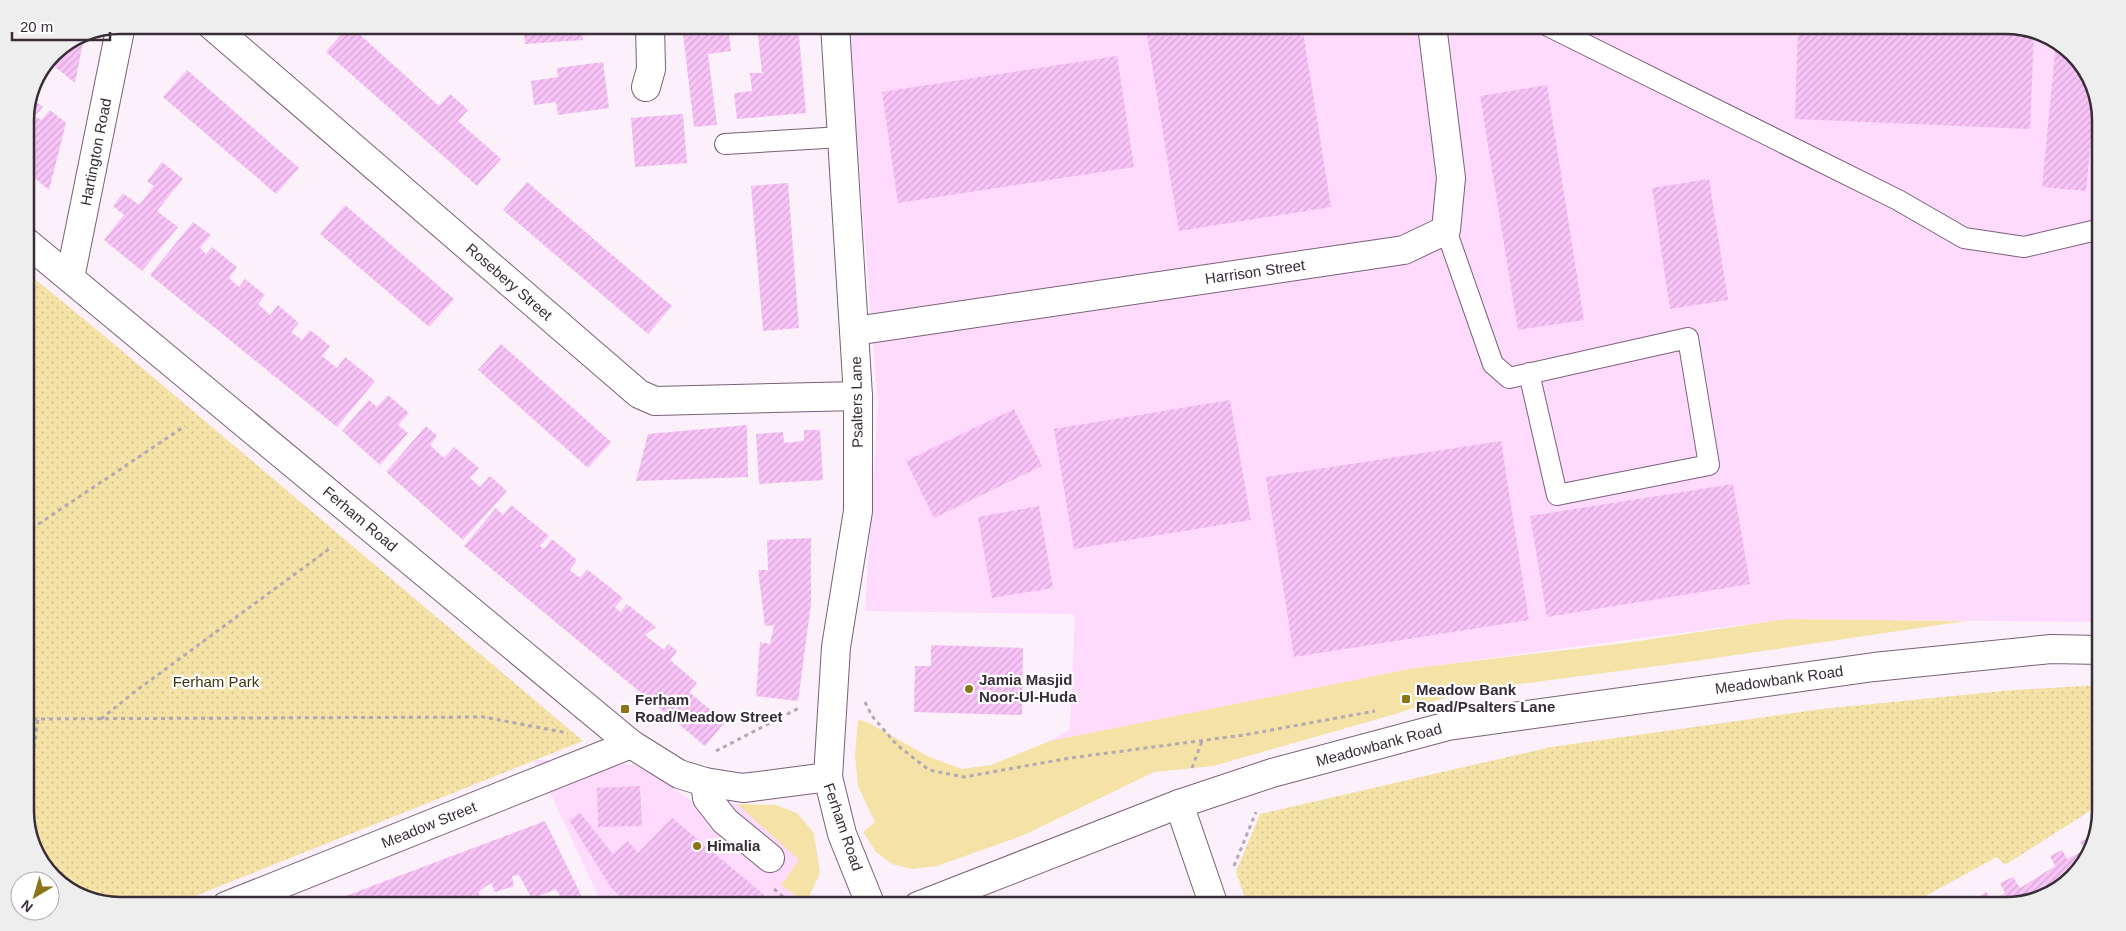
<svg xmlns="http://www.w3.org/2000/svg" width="2126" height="931" font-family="Helvetica,sans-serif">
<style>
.built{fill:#fedafd}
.grass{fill:#f4e2a6}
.park{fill:url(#park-dots)}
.building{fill:url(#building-hatch)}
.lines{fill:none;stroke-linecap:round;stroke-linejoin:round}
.lane-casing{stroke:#7a6079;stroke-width:22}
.street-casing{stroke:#7a6079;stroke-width:30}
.secondary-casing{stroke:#7a6079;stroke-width:30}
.primary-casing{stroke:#7a6079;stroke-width:30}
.path{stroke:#b4a8b3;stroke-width:3;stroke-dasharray:4 4;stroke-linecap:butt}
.lane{stroke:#fff;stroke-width:20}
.street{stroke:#fff;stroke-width:28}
.secondary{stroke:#fff;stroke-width:28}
.primary{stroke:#fff;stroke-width:28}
.poi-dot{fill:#8c7518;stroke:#fff;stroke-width:2}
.labels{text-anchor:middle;stroke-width:4.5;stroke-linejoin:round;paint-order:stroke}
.street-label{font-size:15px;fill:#382c37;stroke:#fff}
.poi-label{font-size:15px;font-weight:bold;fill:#382c37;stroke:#fff;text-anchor:start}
.park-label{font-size:15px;fill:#3f350e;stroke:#fff}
.rim{fill:none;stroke:#382c37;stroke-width:2.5}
</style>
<defs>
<pattern id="park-dots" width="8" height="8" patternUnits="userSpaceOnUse" patternTransform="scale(1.25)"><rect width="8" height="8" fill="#f4e2a6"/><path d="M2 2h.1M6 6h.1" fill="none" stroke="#d2c290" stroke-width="1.8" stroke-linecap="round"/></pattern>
<pattern id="building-hatch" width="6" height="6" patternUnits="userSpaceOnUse" patternTransform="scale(1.25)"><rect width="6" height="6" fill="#f8c3f7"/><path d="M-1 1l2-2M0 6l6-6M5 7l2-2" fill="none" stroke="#d5a8d4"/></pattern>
</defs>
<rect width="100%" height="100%" fill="#fcf0fb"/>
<g class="built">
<path d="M 848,25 L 2006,25 L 2043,32 L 2085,67 L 2101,114 L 2101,622 L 1786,619 L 1414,668 L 1050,741 L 1070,729 L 1075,614 L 865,611 L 878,405 Z"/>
<path d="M 535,760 L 639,765 L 694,803 L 737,804 L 800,860 L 782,885 L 810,906 L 603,906 Z"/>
</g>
<g class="grass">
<path d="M 1786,619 L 1966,621 L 1695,661 L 1466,691 L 1392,715 L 1213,766 L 1154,772 L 1024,835 L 937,866 L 912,869 L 892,864 L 876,852 L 863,832 L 875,822 L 858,786 L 855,755 L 858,719 L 871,724 L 927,756 L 962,769 L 991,765 L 1050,741 L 1414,668 L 1625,643 Z"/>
<path d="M 737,804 L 776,805 L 797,813 L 814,833 L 820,873 L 806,903 L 781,885 L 799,860 Z"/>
</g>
<g class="park">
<path d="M 25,271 L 102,334 L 583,741 L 170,906 L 120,906 L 83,899 L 44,869 L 25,817 Z"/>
<path d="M 2101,685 L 2101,804 L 2005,865 L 1997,857 L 1907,906 L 1248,906 L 1236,872 L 1260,814 L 1551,747 L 1822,709 L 2013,690 Z"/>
</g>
<g class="building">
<path d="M 349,25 L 439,106 L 450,94 L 468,110 L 458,121 L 501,159 L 477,186 L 326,52 Z"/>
<path d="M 523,25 L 582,25 L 583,40 L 525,44 Z"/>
<path d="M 682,25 L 728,25 L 731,51 L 708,54 L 717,125 L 694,127 Z"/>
<path d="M 757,25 L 798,25 L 806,113 L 737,119 L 734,93 L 752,91 L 750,73 L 762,73 Z"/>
<path d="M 978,25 L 1011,25 L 1011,26 L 980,31 Z"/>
<path d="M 1209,25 L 1302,25 L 1331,207 L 1179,231 L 1147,35 Z"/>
<path d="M 1798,25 L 2006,25 L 2034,31 L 2030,129 L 1795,119 Z"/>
<path d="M 85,32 L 75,83 L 49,62 L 53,53 Z"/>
<path d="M 2056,43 L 2085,67 L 2095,97 L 2086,191 L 2042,187 Z"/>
<path d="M 1117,56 L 1134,167 L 898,203 L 882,92 Z"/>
<path d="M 603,62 L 609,108 L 558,115 L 556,102 L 534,105 L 531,81 L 558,77 L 557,68 Z"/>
<path d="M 187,70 L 299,168 L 276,194 L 163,97 Z"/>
<path d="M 1547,85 L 1584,320 L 1518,330 L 1480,96 Z"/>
<path d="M 32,98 L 43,107 L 35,116 L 41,120 L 50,110 L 66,123 L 49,190 L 25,170 L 25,114 Z"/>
<path d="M 683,114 L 687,163 L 635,167 L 631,118 Z"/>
<path d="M 162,162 L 183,179 L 157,211 L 178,227 L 142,271 L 104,240 L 124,215 L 113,206 L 123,193 L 139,205 L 154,186 L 147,181 Z"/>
<path d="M 1709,179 L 1728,300 L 1670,309 L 1652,188 Z"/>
<path d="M 527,182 L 672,306 L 648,334 L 503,210 Z"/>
<path d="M 788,183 L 799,328 L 763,331 L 751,186 Z"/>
<path d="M 345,205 L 454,299 L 429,327 L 320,234 Z"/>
<path d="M 193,222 L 211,235 L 200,248 L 206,254 L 212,247 L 237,267 L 229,278 L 239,287 L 245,279 L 265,295 L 258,304 L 270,315 L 278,305 L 299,323 L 291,332 L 302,340 L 310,330 L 330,346 L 322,356 L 337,368 L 345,357 L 375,381 L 337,427 L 150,275 Z"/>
<path d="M 501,344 L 611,442 L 588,468 L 478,370 Z"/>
<path d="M 388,395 L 409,413 L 398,425 L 408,433 L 380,465 L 342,431 L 369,400 L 377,407 Z"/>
<path d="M 1230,400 L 1251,520 L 1074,549 L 1054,429 Z"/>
<path d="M 1014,409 L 1042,466 L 934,518 L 906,461 Z"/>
<path d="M 747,425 L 748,477 L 636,481 L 648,434 Z"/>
<path d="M 426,426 L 437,436 L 430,445 L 444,458 L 454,447 L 479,468 L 470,478 L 480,487 L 490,476 L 507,491 L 463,540 L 386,472 Z"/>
<path d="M 804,430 L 820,430 L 823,480 L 759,484 L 756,434 L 783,432 L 784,443 L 804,441 Z"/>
<path d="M 1501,441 L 1529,620 L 1294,657 L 1266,477 Z"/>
<path d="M 1733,484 L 1750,584 L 1547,617 L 1530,516 Z"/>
<path d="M 511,505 L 549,536 L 540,546 L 544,549 L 552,539 L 577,560 L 570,570 L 580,578 L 587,569 L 623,598 L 615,607 L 620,612 L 627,604 L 656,627 L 645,635 L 664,650 L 668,644 L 677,651 L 670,660 L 697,683 L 689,692 L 725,722 L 705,746 L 464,546 L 496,508 L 503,515 Z"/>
<path d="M 1039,506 L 1053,588 L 992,598 L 978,517 Z"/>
<path d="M 811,538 L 811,604 L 798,701 L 756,696 L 760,642 L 770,644 L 774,625 L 765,626 L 758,570 L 768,570 L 767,540 Z"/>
<path d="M 931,645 L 1023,648 L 1022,715 L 914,712 L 915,666 L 931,666 Z"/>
<path d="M 640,786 L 642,826 L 598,827 L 597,788 Z"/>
<path d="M 580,813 L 613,854 L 628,841 L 638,853 L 672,818 L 769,899 L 762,906 L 631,906 L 612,889 L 569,820 Z"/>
<path d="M 545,821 L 582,897 L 565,905 L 556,889 L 532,899 L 519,875 L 512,876 L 514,886 L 495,892 L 491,883 L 478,892 L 484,906 L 319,906 Z"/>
<path d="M 2090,837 L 2094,844 L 2094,848 L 2058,890 L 2006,906 L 1963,906 L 1986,892 L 1993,900 L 2005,893 L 2000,883 L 2013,877 L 2020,888 L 2055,866 L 2050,856 L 2062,850 L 2067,859 L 2085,850 L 2080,842 Z"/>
</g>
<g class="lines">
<defs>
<g id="lane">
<path d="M 1546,25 L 1898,200 L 1964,238 L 2024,247 L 2101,229"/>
<path d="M 725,144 L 842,137"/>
<path d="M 1446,230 L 1493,364 L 1509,378 L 1688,338 L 1709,465 L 1557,495 L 1529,373"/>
</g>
<g id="street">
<path d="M 211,25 L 639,394 L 655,401 L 858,396"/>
<path d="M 646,87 L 651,69 L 650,25"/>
<path d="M 70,278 L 121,25"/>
<path d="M 855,331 L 1404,250 L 1446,230 L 1451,178 L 1432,25"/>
<path d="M 828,777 L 836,647 L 858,511 L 858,396 L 835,25"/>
<path d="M 705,782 L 707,798 L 725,821 L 770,858"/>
<path d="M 1179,804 L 1214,906"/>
<path d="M 226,906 L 631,744"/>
</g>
<path id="secondary" d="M 25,241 L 631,744 L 679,774 L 705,782 L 743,788 L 828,777 L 842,834 L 871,906"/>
<path id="primary" d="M 918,906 L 1179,804 L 1272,773 L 1448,726 L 1874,667 L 2051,649 L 2101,650"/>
</defs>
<use href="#lane" class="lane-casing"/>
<use href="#street" class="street-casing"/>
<use href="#secondary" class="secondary-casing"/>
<use href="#primary" class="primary-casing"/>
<g class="path">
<path d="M 25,533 L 185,426"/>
<path d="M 865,702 L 872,716 L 897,745 L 929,770 L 964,777 L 1070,758 L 1244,735 L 1375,711"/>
<path d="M 25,719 L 484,717 L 568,733"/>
<path d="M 101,719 L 133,693 L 329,549"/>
<path d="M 716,751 L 801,707"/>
<path d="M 1192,768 L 1202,741"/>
<path d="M 25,811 L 38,719"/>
<path d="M 1234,866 L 1256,812"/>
<path d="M 774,889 L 794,906"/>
</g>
<use href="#lane" class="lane"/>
<use href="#street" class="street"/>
<use href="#secondary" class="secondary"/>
<use href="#primary" class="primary"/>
</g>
<g class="poi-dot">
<circle cx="969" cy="689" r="5"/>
<rect x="1401" y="694" width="10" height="10" rx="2.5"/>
<rect x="620" y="704" width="10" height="10" rx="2.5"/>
<circle cx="697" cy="846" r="5"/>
</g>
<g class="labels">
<g class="street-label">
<text transform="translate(96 152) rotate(-79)" y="5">Hartington Road</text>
<text transform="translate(1255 272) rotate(-8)" y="5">Harrison Street</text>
<text transform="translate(509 282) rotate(41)" y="5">Rosebery Street</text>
<text transform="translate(857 402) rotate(-91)" y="5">Psalters Lane</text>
<text transform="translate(360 519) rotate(40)" y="5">Ferham Road</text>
<text transform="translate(1779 680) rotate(-8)" y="5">Meadowbank Road</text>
<text transform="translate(1379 745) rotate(-15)" y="5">Meadowbank Road</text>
<text transform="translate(429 825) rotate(-22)" y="5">Meadow Street</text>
<text transform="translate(843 827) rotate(71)" y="5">Ferham Road</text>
</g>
<g class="poi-label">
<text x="979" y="685">Jamia Masjid<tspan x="979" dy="17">Noor-Ul-Huda</tspan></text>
<text x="1416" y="695">Meadow Bank<tspan x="1416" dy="17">Road/Psalters Lane</tspan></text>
<text x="635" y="705">Ferham<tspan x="635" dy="17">Road/Meadow Street</tspan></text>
<text x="707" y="851">Himalia</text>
</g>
<g class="park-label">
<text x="216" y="687">Ferham Park</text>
</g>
</g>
<path d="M0 0H2126V931H0ZM120 34H2006A86 86 0 0 1 2092 120V811A86 86 0 0 1 2006 897H120A86 86 0 0 1 34 811V120A86 86 0 0 1 120 34Z" fill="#efeeef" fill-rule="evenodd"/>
<path class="rim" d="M120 34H2006A86 86 0 0 1 2092 120V811A86 86 0 0 1 2006 897H120A86 86 0 0 1 34 811V120A86 86 0 0 1 120 34Z"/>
<g transform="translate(35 896) rotate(218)"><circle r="24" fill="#ffffff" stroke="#afabaf"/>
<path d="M0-4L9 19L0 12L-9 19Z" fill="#8c7518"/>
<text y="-8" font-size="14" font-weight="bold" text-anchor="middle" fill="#382c37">N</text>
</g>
<path d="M12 32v8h98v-8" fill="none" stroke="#382c37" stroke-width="2.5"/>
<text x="20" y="32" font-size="15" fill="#382c37" stroke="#ffffff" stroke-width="4" paint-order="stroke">20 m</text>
</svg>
